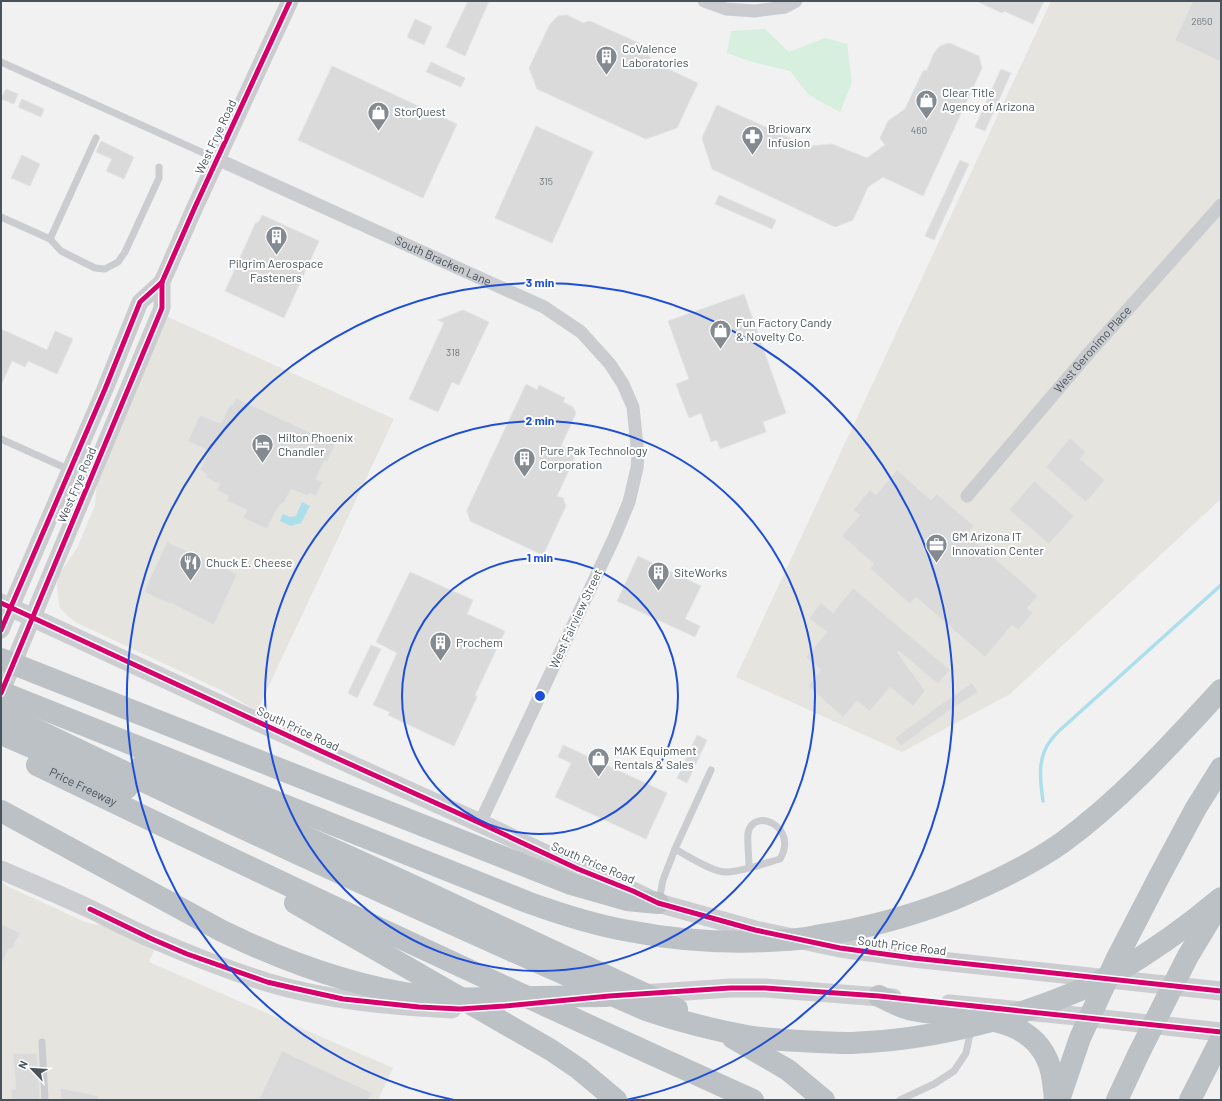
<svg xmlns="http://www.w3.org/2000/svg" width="1222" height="1101" font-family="Barlow,sans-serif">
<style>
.commercial{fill:#e5e4de}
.green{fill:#d6efdf}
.water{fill:#acdfeb}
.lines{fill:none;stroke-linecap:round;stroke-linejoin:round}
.stream{stroke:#acdfeb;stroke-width:3.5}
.building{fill:#dadadb;stroke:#e2e3e4}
.service{stroke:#cacccf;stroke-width:7}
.minor{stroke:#cacccf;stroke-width:13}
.tertiary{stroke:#cacccf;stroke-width:17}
.secondary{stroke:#cbcdd0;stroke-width:19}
.motorway{stroke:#bcc1c5;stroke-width:22}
.cycleway-casing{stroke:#fff;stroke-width:8}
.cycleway{stroke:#d6006c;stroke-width:5}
.ring{fill:none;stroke:#1d4ed8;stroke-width:2}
.labels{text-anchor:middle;stroke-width:4;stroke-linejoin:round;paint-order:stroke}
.number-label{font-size:10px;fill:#6d767c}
.poi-label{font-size:12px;fill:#48535c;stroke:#fff;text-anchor:start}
.street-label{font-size:12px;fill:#48535c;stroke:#fff}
.centre{fill:#1d4ed8;stroke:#fff;stroke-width:2}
.ring-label{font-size:12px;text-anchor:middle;font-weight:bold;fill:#1d4ed8;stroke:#fff;stroke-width:4;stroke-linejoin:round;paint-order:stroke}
</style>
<rect width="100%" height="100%" fill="#f1f1f1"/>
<g class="commercial">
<path d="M 1051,1 L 1221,1 L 1221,499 L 1010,694 L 902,752 L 736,677 Z"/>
<path d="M 166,316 L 394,419 L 257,711 L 223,691 L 77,623 L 69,617 L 60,608 L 58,597 L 57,583 L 60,573 L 77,548 L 95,505 L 97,481 Z"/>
<path d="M 1,882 L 9,887 L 85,922 L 96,925 L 103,923 L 156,946 L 149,962 L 393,1068 L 378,1100 L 1,1100 Z"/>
</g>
<path class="green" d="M 765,29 L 789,52 L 825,38 L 847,44 L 852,82 L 840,112 L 809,95 L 790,71 L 752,62 L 727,53 L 731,31 Z"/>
<path class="water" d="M 302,502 L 310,506 L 301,523 L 291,526 L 280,521 L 283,514 L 290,517 L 296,516 Z"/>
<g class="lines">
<path class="stream" d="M 1043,801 C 1040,780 1037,757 1051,740 C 1056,733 1063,727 1069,722 L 1221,585"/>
</g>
<g class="building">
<path d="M 468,1 L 489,1 L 465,56 L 446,47 Z"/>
<path d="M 976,1 L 1044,1 L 1033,24 L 1004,11 L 1002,13 Z"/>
<path d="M 1193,1 L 1221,1 L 1221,62 L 1175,40 Z"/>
<path d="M 567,15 L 583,23 L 590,21 L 641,44 L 653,62 L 698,83 L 677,128 L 646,139 L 537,89 L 529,68 L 550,24 L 558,16 Z"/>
<path d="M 415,19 L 432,27 L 424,45 L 407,37 Z"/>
<path d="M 949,43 L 979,56 L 982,68 L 923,196 L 883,177 L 868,187 L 853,220 L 835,227 L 712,169 L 702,138 L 717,105 L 790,138 L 791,148 L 832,144 L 867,158 L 885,145 L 880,138 L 888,121 L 905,109 L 923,71 L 927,70 L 934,53 L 940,46 Z"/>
<path d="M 431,62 L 465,78 L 461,87 L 426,72 Z"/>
<path d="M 332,66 L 457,124 L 423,198 L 298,140 Z"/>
<path d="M 1001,69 L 1011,73 L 985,131 L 975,127 Z"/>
<path d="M 6,89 L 18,94 L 14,104 L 1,99 Z"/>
<path d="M 22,99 L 44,109 L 41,117 L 18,107 Z"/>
<path d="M 536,126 L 593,152 L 552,243 L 495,218 Z"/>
<path d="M 101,141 L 134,157 L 124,179 L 106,171 L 112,159 L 96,152 Z"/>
<path d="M 22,155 L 40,164 L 30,186 L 11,178 Z"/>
<path d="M 960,160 L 969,164 L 934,240 L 925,236 Z"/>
<path d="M 719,195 L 776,220 L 772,229 L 715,204 Z"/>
<path d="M 262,215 L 319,241 L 284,318 L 225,291 L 256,222 L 258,223 Z"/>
<path d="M 744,294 L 786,413 L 763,422 L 766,432 L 720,449 L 717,440 L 711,442 L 701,413 L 689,418 L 676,384 L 689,379 L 668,321 Z"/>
<path d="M 463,310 L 489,322 L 459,385 L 452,382 L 438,412 L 409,399 L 444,323 L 438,320 Z"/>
<path d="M 1,329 L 47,350 L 55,331 L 73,339 L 57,374 L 28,361 L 25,367 L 12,361 L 1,385 Z"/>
<path d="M 526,384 L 537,390 L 539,385 L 565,398 L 563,402 L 573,407 L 576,413 L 561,446 L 571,451 L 574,459 L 557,496 L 563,498 L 566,506 L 543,555 L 470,521 L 467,510 Z"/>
<path d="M 236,398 L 335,444 L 327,462 L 324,461 L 316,479 L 323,482 L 316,496 L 309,493 L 308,496 L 291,489 L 285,501 L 278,507 L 267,529 L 243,518 L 247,510 L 227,501 L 229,496 L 217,490 L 220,484 L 206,478 L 207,474 L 200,470 L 209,451 L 188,441 L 200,415 L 219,423 L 220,422 L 221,423 L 230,404 L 233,405 Z"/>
<path d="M 1070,438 L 1086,452 L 1080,459 L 1105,480 L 1086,502 L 1046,467 Z"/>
<path d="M 897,470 L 931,500 L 937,494 L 974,526 L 967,534 L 1038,596 L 1027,608 L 1033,613 L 1018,630 L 1012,625 L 985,657 L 916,597 L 910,604 L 870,568 L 874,564 L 842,536 L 860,515 L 853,510 L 870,490 L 876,495 Z"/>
<path d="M 1034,481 L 1074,516 L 1049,544 L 1009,510 Z"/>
<path d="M 167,542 L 237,574 L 214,625 L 171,603 L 170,604 L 144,592 Z"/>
<path d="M 638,556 L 701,586 L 685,619 L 700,626 L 695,637 L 617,601 Z"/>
<path d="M 410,572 L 473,600 L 467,614 L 505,631 L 475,695 L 477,697 L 454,746 L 388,715 L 390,712 L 373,705 L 397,653 L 376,642 Z"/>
<path d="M 853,588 L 950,670 L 938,684 L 899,651 L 897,652 L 925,691 L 913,706 L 890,687 L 870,711 L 857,701 L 843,717 L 808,686 L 821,670 L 806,657 L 827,632 L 809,618 L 821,603 L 833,613 Z"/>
<path d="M 371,645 L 381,649 L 357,698 L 348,693 Z"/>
<path d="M 972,683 L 978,692 L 947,712 L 901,746 L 895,738 L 937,707 Z"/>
<path d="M 697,735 L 707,740 L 687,783 L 677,778 Z"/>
<path d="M 563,745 L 667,793 L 646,839 L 555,797 L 571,763 L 558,757 Z"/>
<path d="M 1,924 L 20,933 L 12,949 L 9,948 L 1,965 Z"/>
<path d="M 282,1051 L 372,1093 L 368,1100 L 259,1100 Z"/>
<path d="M 37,1053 L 40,1100 L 12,1100 L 11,1090 L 16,1089 L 13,1054 Z"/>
<path d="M 60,1088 L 98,1096 L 97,1100 L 61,1100 Z"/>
</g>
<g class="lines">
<g class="service">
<path d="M 1,62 L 217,159"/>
<path d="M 1,217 L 50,239 L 96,138"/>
<path d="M 50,239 L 61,251 L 95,268 L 105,269 L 118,262 L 125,252 L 159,178 L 159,167"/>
<path d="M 1,439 L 70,470"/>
<path d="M 675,849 C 688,856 712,872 726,872 C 740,872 766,863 780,859 C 799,827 754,806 748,833 C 747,841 749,858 749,867"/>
<path d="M 659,901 L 663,880 L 675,849 L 711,770"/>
<path d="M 42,1042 L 45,1100"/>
<path d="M 900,1100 L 934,1084 L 954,1071 L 966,1053 L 971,1029"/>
</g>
<g class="minor">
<path d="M 704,1 L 726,9 L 755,11 L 785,7 L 796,1"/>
<path id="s1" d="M 217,159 L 544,307 L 581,332 L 610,364 L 623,384 L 633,407 L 638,456 L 637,468 L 629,502 L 614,538 L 480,823"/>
<path id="s2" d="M 967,496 L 1088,354 L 1221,205"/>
</g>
<g class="tertiary">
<path d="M 1,630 L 105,389 L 140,302 L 162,282"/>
<path d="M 1,693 L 162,308 L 162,282 L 195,207 L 290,1"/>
</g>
<g class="secondary">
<path d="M 1,603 L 321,751 L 480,823 L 578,869 L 633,891 L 658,903 L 755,930 L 840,948 L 913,958 L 1221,991"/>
<path d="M 1,870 C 31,883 60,895 90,909 C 111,919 131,930 153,939 C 190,955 228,970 266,982 C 326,1000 390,1006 452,1009"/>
<path d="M 642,994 L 730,988 L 765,988 L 893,998"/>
<path d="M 949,1004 L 1067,1015 L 1221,1032"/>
</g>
<g class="motorway">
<path d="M 1,659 L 571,884 L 627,900 L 658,903"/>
<path d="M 1,692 L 527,902 C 560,914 594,925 629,931 C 680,941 733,944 785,940 C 795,940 806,938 816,936 C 863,929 908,917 952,900 C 991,884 1029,866 1063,842 C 1123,798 1171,744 1221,690"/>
<path d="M 1,713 C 69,745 136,778 204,810 C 350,879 498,945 646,1010 C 679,1021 713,1030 747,1036 C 764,1039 782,1040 800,1041 C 817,1042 835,1043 852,1043 C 909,1041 965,1030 1019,1013 C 1052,1002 1085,990 1115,973 C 1153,951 1188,926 1221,898"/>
<path d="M 1,734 L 127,788"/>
<path d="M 143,764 L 392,876 L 677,1009"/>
<path id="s3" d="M 37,765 C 274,880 513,992 753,1100"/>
<path d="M 1,811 L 222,931 C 286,962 353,987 424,996 C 449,1000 474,998 500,998 C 535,997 570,996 606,996"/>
<path d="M 295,903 L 551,1050 L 579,1069 L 616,1100"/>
<path d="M 879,996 C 889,1001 901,1008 913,1010 C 960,1020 1032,1009 1050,1067 C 1053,1077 1054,1089 1055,1100"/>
<path d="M 733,1038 L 788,1070 L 824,1100"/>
<path d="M 1059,1100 L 1080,1038 L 1116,960 L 1160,875 L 1196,808 L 1221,768"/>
<path d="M 1117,1100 L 1138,1055 L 1188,956 L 1217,908"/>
<path d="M 1190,1100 L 1221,1039"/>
</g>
<defs>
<g id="cycleway">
<path d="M 1,603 L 321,751 L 480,823 L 578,869 L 633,891 L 658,903 L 755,930 L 840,948 L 913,958 L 1221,991"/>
<path d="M 1,630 L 105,389 L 140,302 L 162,282"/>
<path d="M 1,693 L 162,308 L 162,282 L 195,207 L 290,1"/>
<path d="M 90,909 L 152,939 L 187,954 L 267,982 L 293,988 L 343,999 L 419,1007 L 460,1009 L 505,1006 L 609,996 L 730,988 L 765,988 L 879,996 L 1221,1032"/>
</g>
</defs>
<use href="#cycleway" class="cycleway-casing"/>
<use href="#cycleway" class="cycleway"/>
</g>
<g class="ring">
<circle cx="540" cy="696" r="138"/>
<circle cx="540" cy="696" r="275"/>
<path d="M454 1100A413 413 0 1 1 626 1100"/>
</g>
<defs>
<symbol id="building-pin" viewBox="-11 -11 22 30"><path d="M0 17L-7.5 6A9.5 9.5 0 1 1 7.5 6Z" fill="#838a90" stroke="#fff"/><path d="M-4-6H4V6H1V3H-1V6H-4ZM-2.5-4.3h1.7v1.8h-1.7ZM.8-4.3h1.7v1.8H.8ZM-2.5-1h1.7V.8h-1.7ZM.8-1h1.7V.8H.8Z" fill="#fff"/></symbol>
<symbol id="shop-pin" viewBox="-11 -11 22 30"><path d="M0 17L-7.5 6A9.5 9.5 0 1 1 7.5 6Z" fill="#838a90" stroke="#fff"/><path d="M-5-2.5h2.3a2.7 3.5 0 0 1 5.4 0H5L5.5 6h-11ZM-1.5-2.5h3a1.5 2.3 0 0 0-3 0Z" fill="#fff"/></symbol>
<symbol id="pharmacy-pin" viewBox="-11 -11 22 30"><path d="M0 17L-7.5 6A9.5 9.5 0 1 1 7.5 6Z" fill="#838a90" stroke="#fff"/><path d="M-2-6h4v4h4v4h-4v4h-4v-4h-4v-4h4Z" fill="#fff"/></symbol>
<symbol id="hotel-pin" viewBox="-11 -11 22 30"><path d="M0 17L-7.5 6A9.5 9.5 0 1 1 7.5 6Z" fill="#838a90" stroke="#fff"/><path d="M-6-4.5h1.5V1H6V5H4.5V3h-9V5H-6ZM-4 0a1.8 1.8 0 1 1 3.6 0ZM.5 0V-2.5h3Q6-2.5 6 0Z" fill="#fff"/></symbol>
<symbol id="office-pin" viewBox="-11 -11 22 30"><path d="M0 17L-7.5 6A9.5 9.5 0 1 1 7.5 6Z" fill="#838a90" stroke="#fff"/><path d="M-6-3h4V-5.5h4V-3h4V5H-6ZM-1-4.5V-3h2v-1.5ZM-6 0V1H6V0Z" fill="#fff"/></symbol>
<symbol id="restaurant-pin" viewBox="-11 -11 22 30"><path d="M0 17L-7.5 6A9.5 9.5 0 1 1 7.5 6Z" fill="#838a90" stroke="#fff"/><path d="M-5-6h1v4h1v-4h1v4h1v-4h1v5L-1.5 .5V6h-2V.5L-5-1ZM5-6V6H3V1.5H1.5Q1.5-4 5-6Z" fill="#fff"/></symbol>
</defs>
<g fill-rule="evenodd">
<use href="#building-pin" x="594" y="44" width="25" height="34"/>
<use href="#shop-pin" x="914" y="88" width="25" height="34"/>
<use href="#shop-pin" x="366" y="100" width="25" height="34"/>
<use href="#pharmacy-pin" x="740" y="124" width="25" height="34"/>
<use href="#building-pin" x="264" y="224" width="25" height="34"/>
<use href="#shop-pin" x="708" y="318" width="25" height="34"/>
<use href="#hotel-pin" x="250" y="432" width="25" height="34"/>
<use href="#building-pin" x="512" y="446" width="25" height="34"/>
<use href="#office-pin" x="924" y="532" width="25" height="34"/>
<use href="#restaurant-pin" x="178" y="550" width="25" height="34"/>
<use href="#building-pin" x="646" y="560" width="25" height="34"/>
<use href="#building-pin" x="428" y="630" width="25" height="34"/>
<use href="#shop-pin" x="586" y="746" width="25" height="34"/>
</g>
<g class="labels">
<g class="number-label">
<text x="1202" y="25">2650</text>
<text x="919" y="134">460</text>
<text x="546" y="185">315</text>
<text x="453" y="356">318</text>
</g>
<g class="poi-label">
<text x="622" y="53">CoValence<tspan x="622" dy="14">Laboratories</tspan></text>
<text x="942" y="97">Clear Title<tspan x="942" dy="14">Agency of Arizona</tspan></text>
<text x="394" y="116">StorQuest</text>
<text x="768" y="133">Briovarx<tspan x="768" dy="14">Infusion</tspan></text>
<text x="276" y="268" text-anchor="middle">Pilgrim Aerospace<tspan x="276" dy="14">Fasteners</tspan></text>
<text x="736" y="327">Fun Factory Candy<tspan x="736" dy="14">&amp; Novelty Co.</tspan></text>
<text x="278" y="442">Hilton Phoenix<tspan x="278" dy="14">Chandler</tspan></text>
<text x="540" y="455">Pure Pak Technology<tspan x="540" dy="14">Corporation</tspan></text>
<text x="952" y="541">GM Arizona IT<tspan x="952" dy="14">Innovation Center</tspan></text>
<text x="206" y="567">Chuck E. Cheese</text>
<text x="674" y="577">SiteWorks</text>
<text x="456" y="647">Prochem</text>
<text x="614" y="755">MAK Equipment<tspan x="614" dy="14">Rentals &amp; Sales</tspan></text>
</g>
<g class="street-label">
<text transform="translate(216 137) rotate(-65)" y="4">West Frye Road</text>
<text dy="4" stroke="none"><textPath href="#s1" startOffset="248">South Bracken Lane</textPath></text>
<text dy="4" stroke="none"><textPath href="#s2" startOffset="193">West Geronimo Place</textPath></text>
<text transform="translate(77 485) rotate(-67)" y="4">West Frye Road</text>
<text transform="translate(576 619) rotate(-65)" y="4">West Fairview Street</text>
<text transform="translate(298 729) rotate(25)" y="4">South Price Road</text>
<text dy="4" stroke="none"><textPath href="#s3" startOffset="51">Price Freeway</textPath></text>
<text transform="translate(593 863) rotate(23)" y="4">South Price Road</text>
<text transform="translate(902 946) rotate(7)" y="4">South Price Road</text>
</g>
</g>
<circle cx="540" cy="696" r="6" class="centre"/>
<g class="ring-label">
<text x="540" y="287">3 min</text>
<text x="540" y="425">2 min</text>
<text x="540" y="562">1 min</text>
</g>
<rect width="1222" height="1101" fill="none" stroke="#48535c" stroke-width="4"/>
<g transform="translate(32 1069) rotate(295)" stroke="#ffffff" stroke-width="3" paint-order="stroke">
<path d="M0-3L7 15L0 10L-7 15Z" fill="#48535c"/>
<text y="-6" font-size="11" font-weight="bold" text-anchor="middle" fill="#48535c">N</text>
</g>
</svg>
